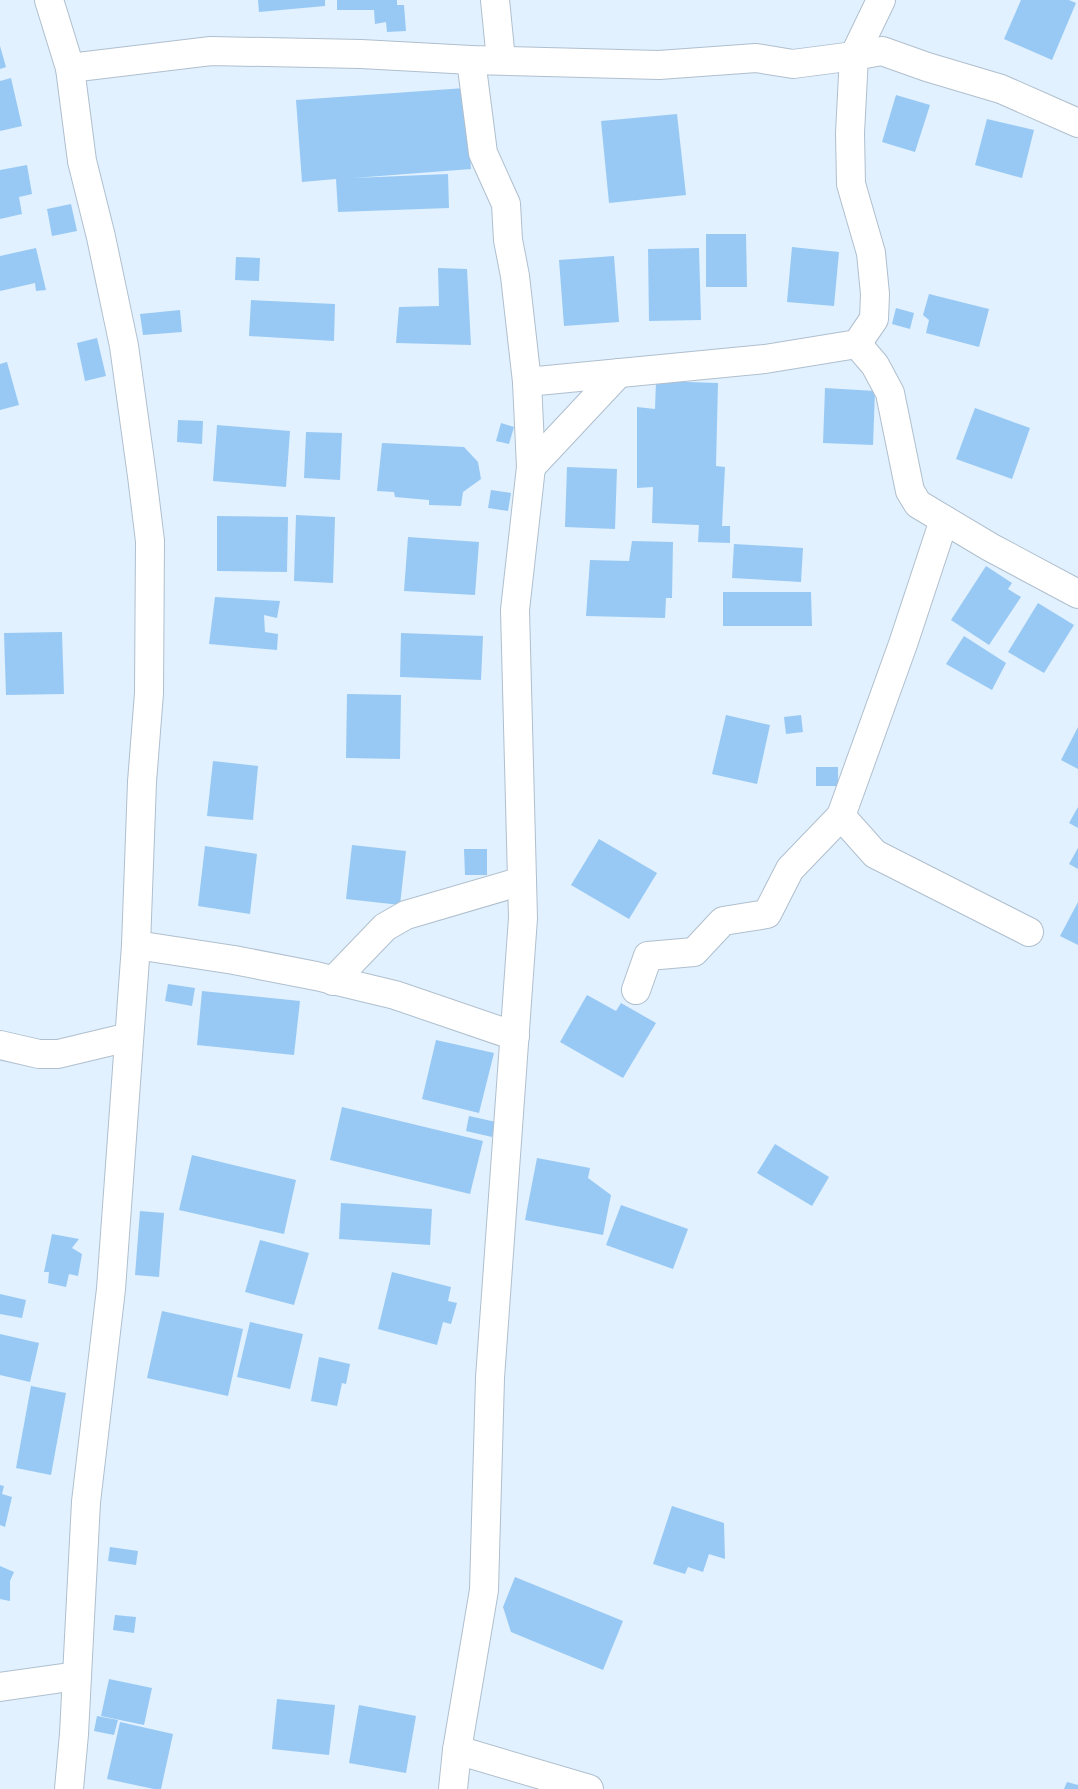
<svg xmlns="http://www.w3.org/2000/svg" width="1078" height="1789" font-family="Commissioner,sans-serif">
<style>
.building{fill:#98c9f4}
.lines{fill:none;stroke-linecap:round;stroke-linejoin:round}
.minor-casing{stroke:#b0bfcd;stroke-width:30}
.minor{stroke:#fff;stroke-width:28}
</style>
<rect width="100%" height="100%" fill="#e1f1ff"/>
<g class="building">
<path d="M 258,0 L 325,0 L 325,6 L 259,12 Z"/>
<path d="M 337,0 L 397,0 L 397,5 L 404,5 L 406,31 L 387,32 L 386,22 L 375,24 L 374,10 L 337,10 Z"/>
<path d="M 1021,0 L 1069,0 L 1076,3 L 1052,60 L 1004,39 Z"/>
<path d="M 0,46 L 6,67 L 0,69 Z"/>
<path d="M 11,78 L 22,126 L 0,131 L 0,81 Z"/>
<path d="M 465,88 L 471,169 L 354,178 L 448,174 L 449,208 L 338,212 L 336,179 L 302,182 L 296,100 Z"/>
<path d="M 896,95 L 930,105 L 915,152 L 882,142 Z"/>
<path d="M 677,114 L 686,195 L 609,203 L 601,121 Z"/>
<path d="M 987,119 L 1034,130 L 1022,178 L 975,165 Z"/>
<path d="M 27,165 L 32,194 L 19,197 L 22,214 L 0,219 L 0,170 Z"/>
<path d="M 71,204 L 77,231 L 52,236 L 47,209 Z"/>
<path d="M 706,234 L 746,234 L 747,287 L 706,287 Z"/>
<path d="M 792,247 L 839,252 L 834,306 L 787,302 Z"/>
<path d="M 36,248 L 46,290 L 36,291 L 35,283 L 0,291 L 0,256 Z"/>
<path d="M 699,248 L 701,320 L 649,321 L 648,249 Z"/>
<path d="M 614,256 L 619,322 L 564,326 L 559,260 Z"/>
<path d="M 236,257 L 260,258 L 259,281 L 235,280 Z"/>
<path d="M 438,268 L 467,269 L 471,345 L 396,343 L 399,307 L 439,306 Z"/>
<path d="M 929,294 L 989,309 L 979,347 L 926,333 L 929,320 L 923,315 Z"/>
<path d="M 251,300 L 335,304 L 334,341 L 249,336 Z"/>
<path d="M 896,308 L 914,313 L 910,329 L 892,324 Z"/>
<path d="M 180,310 L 182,332 L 143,335 L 140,314 Z"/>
<path d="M 97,338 L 106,376 L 85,381 L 77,343 Z"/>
<path d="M 7,362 L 19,405 L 0,410 L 0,364 Z"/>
<path d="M 656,381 L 718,383 L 716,466 L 725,467 L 722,526 L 730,526 L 730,543 L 698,542 L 699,525 L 652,523 L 653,487 L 637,488 L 637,407 L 655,409 Z"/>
<path d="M 825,388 L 875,391 L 873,445 L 823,443 Z"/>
<path d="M 975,408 L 1030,428 L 1012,479 L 956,459 Z"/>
<path d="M 178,420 L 203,421 L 202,444 L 177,442 Z"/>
<path d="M 501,423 L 514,427 L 509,444 L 496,441 Z"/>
<path d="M 217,425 L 290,431 L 286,487 L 213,481 Z"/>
<path d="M 306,432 L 342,433 L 340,480 L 304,478 Z"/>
<path d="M 382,443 L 464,447 L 478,462 L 481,479 L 463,492 L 461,506 L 429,505 L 429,500 L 395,497 L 394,492 L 377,491 Z"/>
<path d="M 567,467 L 617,469 L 615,529 L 565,527 Z"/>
<path d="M 491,490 L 511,493 L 508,511 L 488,508 Z"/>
<path d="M 296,515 L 335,517 L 333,583 L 294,581 Z"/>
<path d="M 217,516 L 288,517 L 287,572 L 217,571 Z"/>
<path d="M 408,537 L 479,542 L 475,595 L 404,591 Z"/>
<path d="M 632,541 L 673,542 L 672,598 L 666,598 L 665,618 L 586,616 L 590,560 L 629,561 Z"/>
<path d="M 734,544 L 803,548 L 801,582 L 732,578 Z"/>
<path d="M 986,566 L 1012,583 L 1008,589 L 1021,597 L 989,645 L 951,620 Z"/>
<path d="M 723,592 L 811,592 L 812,626 L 723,626 Z"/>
<path d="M 215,597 L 280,601 L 277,618 L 264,615 L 265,632 L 278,634 L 277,650 L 209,644 Z"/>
<path d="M 1038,603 L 1074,625 L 1044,673 L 1008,652 Z"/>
<path d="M 62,632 L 64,694 L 6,695 L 4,633 Z"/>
<path d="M 401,633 L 483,636 L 481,680 L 400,677 Z"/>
<path d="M 964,636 L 1006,663 L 992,690 L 946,664 Z"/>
<path d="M 347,694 L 401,695 L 400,759 L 346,758 Z"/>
<path d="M 726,715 L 770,725 L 757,784 L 712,774 Z"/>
<path d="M 801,715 L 803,732 L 786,734 L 784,717 Z"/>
<path d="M 1078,727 L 1078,769 L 1061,760 Z"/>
<path d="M 213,761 L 258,766 L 253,820 L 207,816 Z"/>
<rect x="816" y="767" width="22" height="19"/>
<path d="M 1078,807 L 1078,828 L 1069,823 Z"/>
<path d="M 599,839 L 657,873 L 629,919 L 571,885 Z"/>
<path d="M 352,845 L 406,851 L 400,905 L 346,899 Z"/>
<path d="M 205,846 L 257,854 L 250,914 L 198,906 Z"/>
<path d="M 1078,848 L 1078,869 L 1069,864 Z"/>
<path d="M 464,849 L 487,849 L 487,875 L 465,875 Z"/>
<path d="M 1078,902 L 1078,945 L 1060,936 Z"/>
<path d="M 168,984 L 195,988 L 192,1006 L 165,1001 Z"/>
<path d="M 202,991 L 300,1001 L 294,1055 L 197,1045 Z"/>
<path d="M 587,995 L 616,1011 L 621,1003 L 656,1023 L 623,1078 L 560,1042 Z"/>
<path d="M 436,1040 L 494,1053 L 479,1113 L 422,1099 Z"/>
<path d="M 342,1107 L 483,1141 L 470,1194 L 330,1160 Z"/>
<path d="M 469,1116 L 496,1122 L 492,1137 L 466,1131 Z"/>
<path d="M 775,1144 L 829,1177 L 812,1206 L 757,1173 Z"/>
<path d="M 192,1155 L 296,1180 L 284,1234 L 179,1210 Z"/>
<path d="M 537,1158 L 590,1168 L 588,1178 L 611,1195 L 603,1235 L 525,1220 Z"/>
<path d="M 341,1203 L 432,1209 L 430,1245 L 339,1239 Z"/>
<path d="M 621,1205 L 688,1229 L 673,1269 L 606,1245 Z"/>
<path d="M 140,1211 L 164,1213 L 159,1277 L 135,1275 Z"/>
<path d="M 52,1234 L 79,1239 L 72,1248 L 82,1254 L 78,1276 L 69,1274 L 66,1287 L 48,1283 L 49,1272 L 44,1272 Z"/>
<path d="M 260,1240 L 309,1253 L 294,1305 L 245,1292 Z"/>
<path d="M 392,1272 L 451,1287 L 448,1301 L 457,1303 L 451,1324 L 443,1322 L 437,1345 L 378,1329 Z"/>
<path d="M 0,1294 L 26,1300 L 22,1318 L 0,1314 Z"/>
<path d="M 162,1311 L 243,1329 L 228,1396 L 147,1378 Z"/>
<path d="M 250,1322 L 303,1334 L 290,1389 L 237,1377 Z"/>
<path d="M 0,1334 L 39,1343 L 30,1382 L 0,1375 Z"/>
<path d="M 319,1357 L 350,1364 L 346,1384 L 342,1383 L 337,1406 L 311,1401 Z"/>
<path d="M 31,1386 L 66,1393 L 51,1475 L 16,1468 Z"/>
<path d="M 0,1485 L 4,1486 L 2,1494 L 12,1497 L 5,1527 L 0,1525 Z"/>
<path d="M 672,1506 L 724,1523 L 725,1559 L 709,1554 L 703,1572 L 688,1567 L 685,1574 L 653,1564 Z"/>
<path d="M 110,1547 L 138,1551 L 136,1565 L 108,1561 Z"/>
<path d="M 0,1566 L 14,1572 L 10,1581 L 10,1601 L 0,1599 Z"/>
<path d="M 515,1577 L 623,1621 L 603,1670 L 511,1632 L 503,1607 Z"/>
<path d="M 115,1615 L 136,1617 L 134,1633 L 113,1630 Z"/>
<path d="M 109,1679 L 152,1688 L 144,1725 L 101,1716 Z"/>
<path d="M 277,1699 L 335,1705 L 329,1755 L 272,1749 Z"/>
<path d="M 359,1705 L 416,1716 L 406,1773 L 349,1763 Z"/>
<path d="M 97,1716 L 118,1720 L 114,1735 L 94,1731 Z"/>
<path d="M 120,1722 L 173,1734 L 161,1789 L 154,1789 L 107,1779 Z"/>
<path d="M 1067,1782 L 1078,1785 L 1078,1789 L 1064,1789 Z"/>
</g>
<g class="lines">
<defs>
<g id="minor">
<path d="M 49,0 L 70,68 L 82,161 L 101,237 L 124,346 L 142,476 L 150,541 L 149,693 L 142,782 L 136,945 L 111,1289 L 86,1502 L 74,1734 L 69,1789"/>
<path d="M 495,0 L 501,60"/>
<path d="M 471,60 L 483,153 L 506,204 L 508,240 L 515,276 L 527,382 L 765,359 L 857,344 L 874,319 L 875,294 L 871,253 L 851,184 L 850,133 L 854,56 L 881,0"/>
<path d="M 70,68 L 211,51 L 361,54 L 471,60 L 659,65 L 756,58 L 793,64 L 854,56 L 882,51 L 927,67 L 1001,89 L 1078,123"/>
<path d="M 857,344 L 875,365 L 890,393 L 910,491 L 918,504 L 990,547 L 1078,594"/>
<path d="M 531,467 L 619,373"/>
<path d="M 944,520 L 903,644 L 841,816 L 875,854 L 1029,932"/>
<path d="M 136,945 L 234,960 L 316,976 L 395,995 L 515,1036"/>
<path d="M 333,981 L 385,927 L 406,915 L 522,881"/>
<path d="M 636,990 L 648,956 L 694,952 L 723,921 L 767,914 L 790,869 L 841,816"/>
<path d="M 0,1045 L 39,1054 L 58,1054 L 129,1037"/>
<path d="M 0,1687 L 77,1676"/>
<path d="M 457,1750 L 589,1789"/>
<path d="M 453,1789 L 457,1750 L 484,1590 L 490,1378 L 523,918 L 515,610 L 531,467 L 527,382"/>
</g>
</defs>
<use href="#minor" class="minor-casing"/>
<use href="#minor" class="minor"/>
</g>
</svg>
